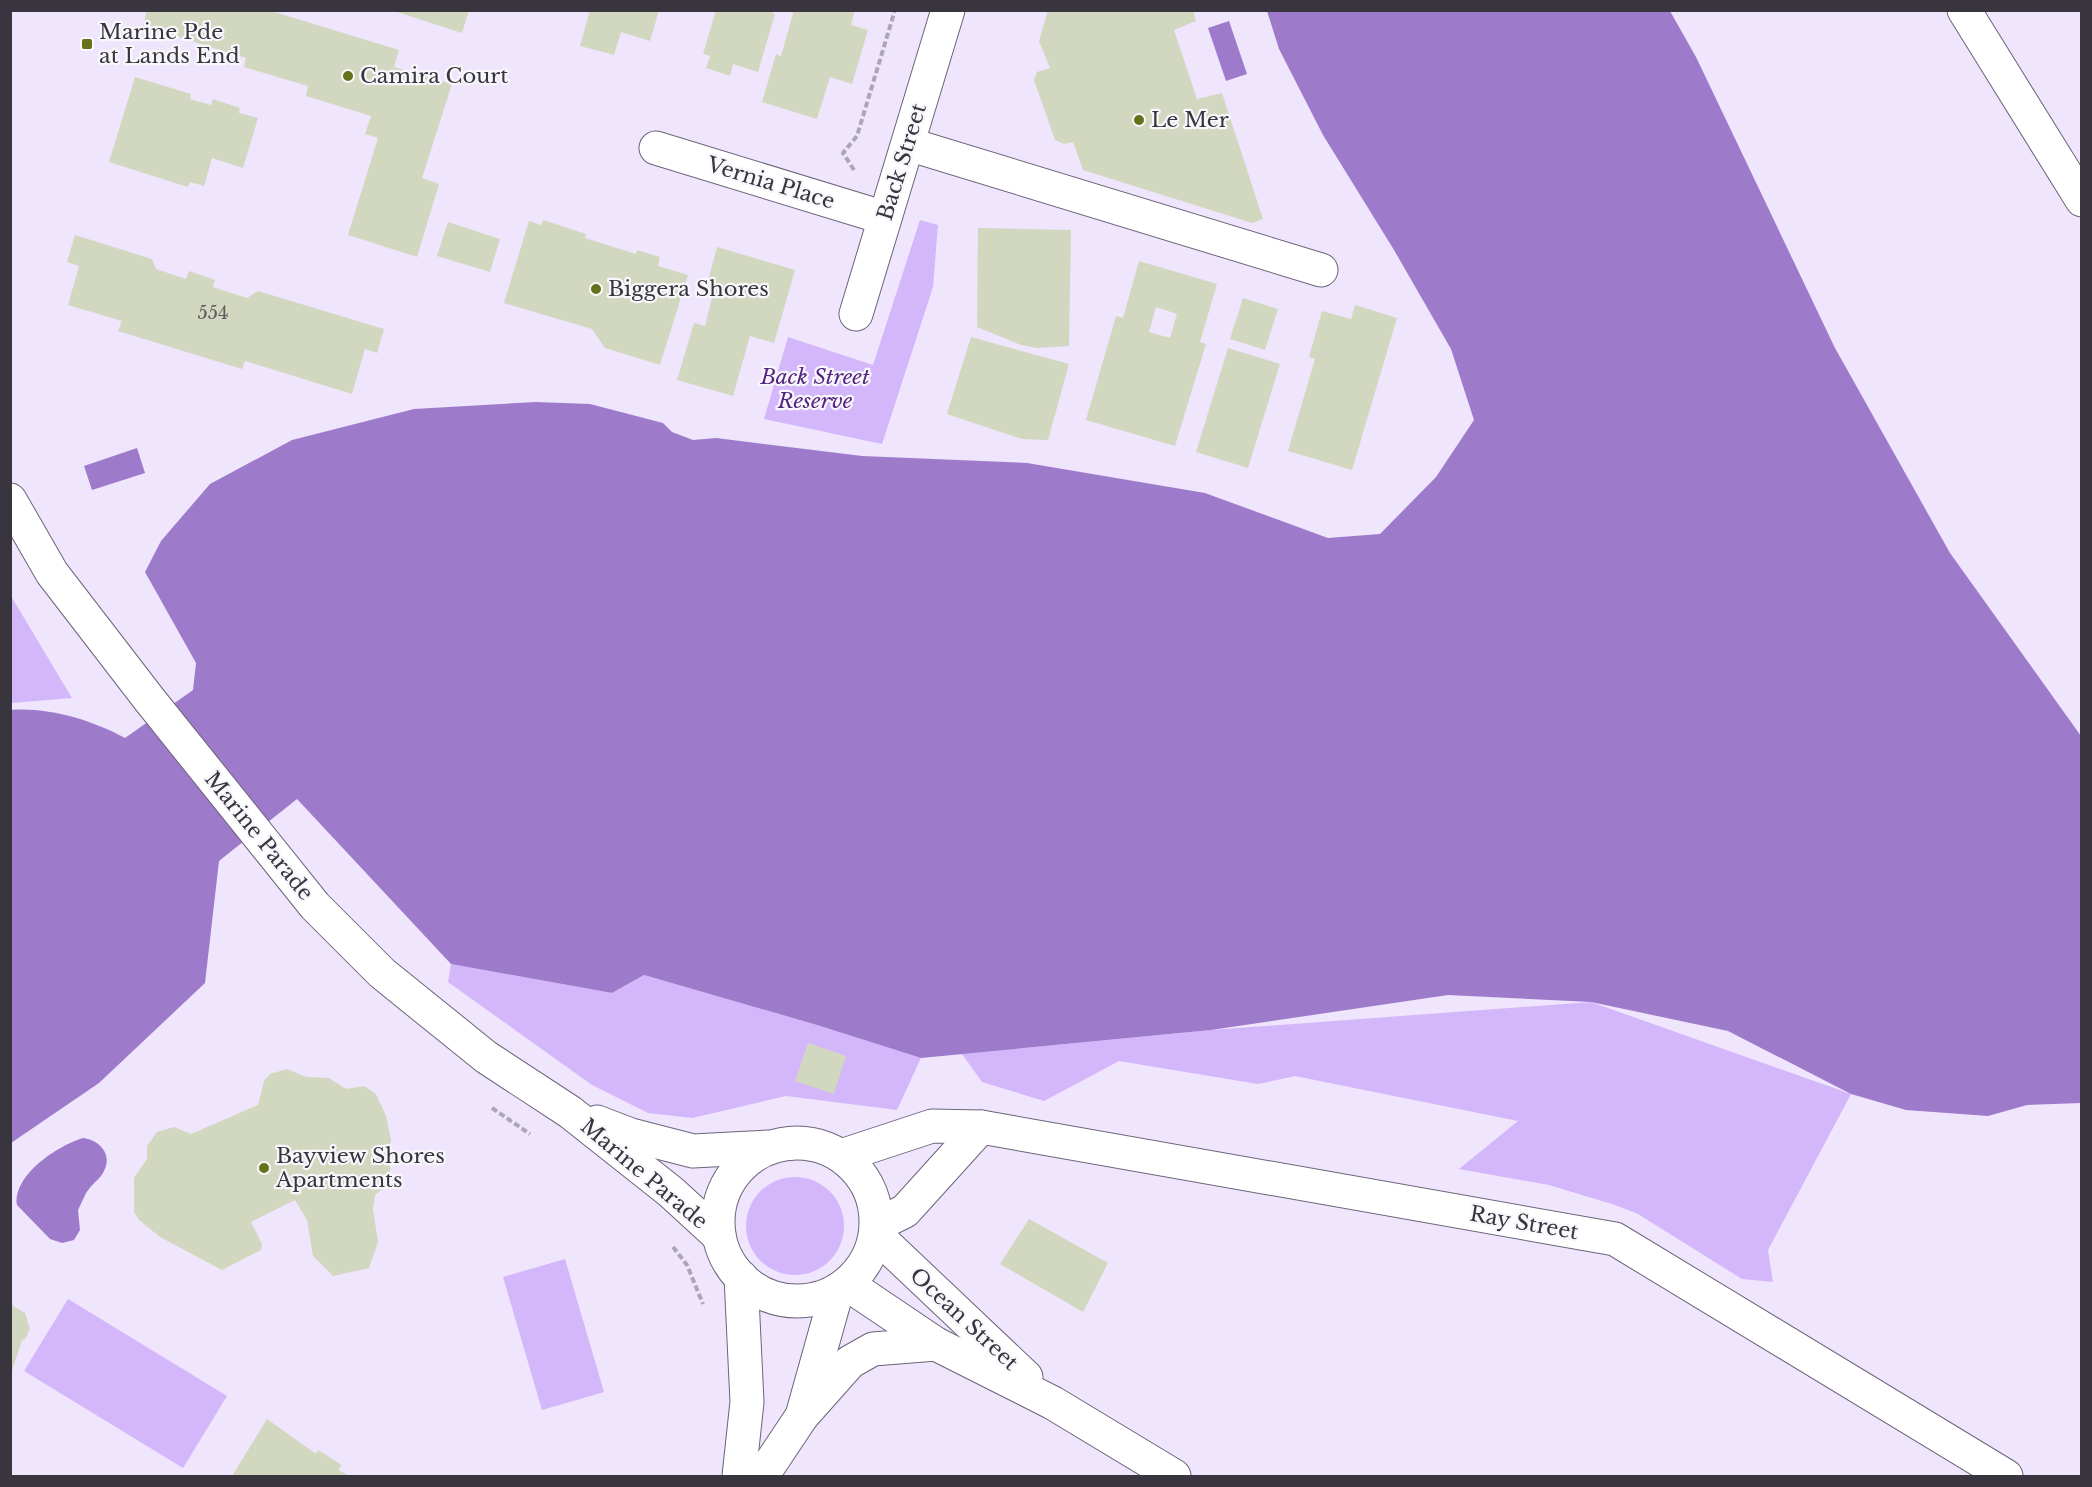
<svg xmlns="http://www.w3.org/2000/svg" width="2092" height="1487" font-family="'Libre Baskerville',serif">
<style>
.green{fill:#d4b7fb}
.water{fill:#9e7bca}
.building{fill:#d2d7bf;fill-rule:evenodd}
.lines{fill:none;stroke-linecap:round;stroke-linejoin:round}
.minor-casing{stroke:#6c6478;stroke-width:35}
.major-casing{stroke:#6c6478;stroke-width:35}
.path{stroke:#aca5b7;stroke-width:4;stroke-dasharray:6 3;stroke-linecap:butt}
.minor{stroke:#fff;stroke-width:33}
.major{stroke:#fff;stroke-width:33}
.poi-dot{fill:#65711b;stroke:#f8f7fb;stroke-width:2}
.labels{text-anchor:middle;stroke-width:4.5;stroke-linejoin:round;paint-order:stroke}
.number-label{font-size:18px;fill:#5e5e5e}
.poi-label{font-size:21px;fill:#38353e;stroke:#f8f7fb;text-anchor:start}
.street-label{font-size:21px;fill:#38353e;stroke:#f8f7fb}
.park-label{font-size:21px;font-style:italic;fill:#542381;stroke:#f8f7fb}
</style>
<rect width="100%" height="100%" fill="#efe5fd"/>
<g class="green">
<path d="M 920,220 L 938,225 L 933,287 L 882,444 L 764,419 L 788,337 L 873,365 Z"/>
<path d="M 11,596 L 72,698 L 11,703 Z"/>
<path d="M 451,964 L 612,993 L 644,975 L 817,1025 L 921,1058 L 897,1110 L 786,1096 L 692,1118 L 648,1113 L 592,1085 L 448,982 Z"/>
<path d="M 1591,1002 L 1851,1094 L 1768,1250 L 1773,1282 L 1742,1279 L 1638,1214 L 1615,1205 L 1549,1185 L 1459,1169 L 1518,1121 L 1295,1076 L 1258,1084 L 1119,1061 L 1044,1101 L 982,1082 L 962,1054 L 1211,1030 Z"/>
<circle cx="795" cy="1226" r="49"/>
<path d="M 565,1259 L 604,1392 L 542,1410 L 503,1277 Z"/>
<path d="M 68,1299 L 227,1396 L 183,1468 L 24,1371 Z"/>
</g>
<g class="water">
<path d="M 1267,11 L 1670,11 L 1696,57 L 1835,348 L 1950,553 L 2081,736 L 2081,1103 L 2027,1105 L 1988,1116 L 1906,1110 L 1851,1094 L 1728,1031 L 1591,1002 L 1448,995 L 1211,1030 L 921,1058 L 817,1025 L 644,975 L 612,993 L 451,964 L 297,799 L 219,861 L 205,983 L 99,1083 L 11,1143 L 11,710 C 48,707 92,720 125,738 L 193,690 L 196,663 L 145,572 L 161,541 L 210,484 L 292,440 L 414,409 L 536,402 L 590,404 L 663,423 L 672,432 L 693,440 L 716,438 L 862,456 L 1027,463 L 1205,493 L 1328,538 L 1380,534 L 1436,477 L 1474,420 L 1451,349 L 1394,250 L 1323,135 L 1279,49 Z"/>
<path d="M 1229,21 L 1247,74 L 1226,81 L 1208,28 Z"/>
<path d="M 137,448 L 145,473 L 92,490 L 84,466 Z"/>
<path d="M 83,1138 C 99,1140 113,1154 104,1171 C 101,1178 93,1183 89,1189 C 84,1195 82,1203 78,1210 L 80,1230 L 74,1240 L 62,1243 L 50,1239 L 17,1205 C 13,1175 57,1146 83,1138 Z"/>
</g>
<g class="building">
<path d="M 147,10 L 268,10 L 399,50 L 394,67 L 452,84 L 422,178 L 439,184 L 417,257 L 348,235 L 378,138 L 365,134 L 371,116 L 306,96 L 308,86 L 244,67 L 246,58 L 143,26 Z"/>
<path d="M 391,10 L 469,10 L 462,33 Z"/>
<path d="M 590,10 L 659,10 L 650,41 L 621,32 L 614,55 L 580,46 Z"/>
<path d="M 716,10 L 767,10 L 775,14 L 758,72 L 733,64 L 730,76 L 706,68 L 710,56 L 703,54 Z"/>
<path d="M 794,10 L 855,10 L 851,25 L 868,30 L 852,84 L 830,77 L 817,119 L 762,102 L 776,54 L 781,56 Z"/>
<path d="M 1048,10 L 1193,10 L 1196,21 L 1174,30 L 1197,99 L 1222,93 L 1263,219 L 1252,223 L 1083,170 L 1073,142 L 1064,144 L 1055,140 L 1034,80 L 1037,72 L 1050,68 L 1039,41 Z"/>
<path d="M 135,77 L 191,94 L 190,99 L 211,105 L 213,99 L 240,108 L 239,113 L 258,118 L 243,168 L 212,158 L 204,186 L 190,182 L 188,187 L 109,162 Z"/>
<path d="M 543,220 L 586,234 L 585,238 L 636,254 L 637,250 L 660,257 L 658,266 L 688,275 L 660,365 L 605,348 L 592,329 L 504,303 L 529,221 L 541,225 Z"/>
<path d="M 448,222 L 500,239 L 490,272 L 437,256 Z"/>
<path d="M 978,228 L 1071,230 L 1069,346 L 1037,348 L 1021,345 L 977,327 Z"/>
<path d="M 75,235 L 152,259 L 156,269 L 186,279 L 189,271 L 215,280 L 213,287 L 247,298 L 258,291 L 384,329 L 377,353 L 365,349 L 352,394 L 245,361 L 242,369 L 118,331 L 122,321 L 68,305 L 79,266 L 67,262 Z"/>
<path d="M 717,247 L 795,270 L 774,343 L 750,336 L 733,396 L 677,380 L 694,323 L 705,326 L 712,298 L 704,295 Z"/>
<path d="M 1139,261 L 1217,284 L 1200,342 L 1206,344 L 1175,446 L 1086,420 L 1116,316 L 1123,318 ZM 1156,307 L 1177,314 L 1170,338 L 1149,332 Z"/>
<path d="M 1243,298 L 1278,309 L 1265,350 L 1230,339 Z"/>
<path d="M 1355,305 L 1397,318 L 1352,470 L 1288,451 L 1315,359 L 1309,357 L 1322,311 L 1351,319 Z"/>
<path d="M 971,337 L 1069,364 L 1048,440 L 1022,439 L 947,414 Z"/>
<path d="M 1228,348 L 1280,364 L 1248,468 L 1196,452 Z"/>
<path d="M 808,1043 L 846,1056 L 834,1094 L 795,1081 Z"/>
<path d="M 287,1069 L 306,1077 L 329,1078 L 346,1089 L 364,1086 L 376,1094 L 386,1116 L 391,1140 L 390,1174 L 385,1187 L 375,1195 L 373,1209 L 378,1242 L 369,1268 L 333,1276 L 313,1256 L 307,1220 L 295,1200 L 251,1222 L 262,1244 L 261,1250 L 222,1270 L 160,1237 L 139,1220 L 134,1212 L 134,1178 L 147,1159 L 147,1146 L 157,1132 L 174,1127 L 191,1134 L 258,1105 L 264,1081 L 270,1074 Z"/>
<path d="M 1029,1219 L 1108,1263 L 1083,1312 L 1000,1264 Z"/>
<path d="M 10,1304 L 25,1313 L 30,1329 L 25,1339 L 22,1340 L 11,1374 Z"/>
<path d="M 267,1419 L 316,1454 L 318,1450 L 342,1465 L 338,1470 L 350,1476 L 232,1476 Z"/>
</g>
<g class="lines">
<defs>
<g id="minor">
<path d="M 1964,10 L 2082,200"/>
<path d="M 908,144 L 1321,270"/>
<path d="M 656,148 L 885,218"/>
<path d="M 856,314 L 948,10"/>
<path d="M 841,1156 L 932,1126 L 981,1127 L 1615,1239 L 2006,1476"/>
<path d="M 877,1225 L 905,1211 L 981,1127"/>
<path d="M 876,1235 L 1026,1377"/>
<path d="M 847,1284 L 936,1344 L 1053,1403 L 1174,1476"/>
<path d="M 802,1416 L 850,1362 L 873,1349 L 936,1344"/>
</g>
<g id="major">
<path d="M 10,500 L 52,573 L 149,699 L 315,906 L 382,973 L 486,1057 L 570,1112 L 671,1192 L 719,1236"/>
<path d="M 597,1122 L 631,1135 L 693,1151 L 769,1147"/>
<circle cx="797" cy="1222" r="79"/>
<path d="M 739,1476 L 747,1402 L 741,1277"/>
<path d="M 762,1476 L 802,1416 L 837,1291"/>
</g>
</defs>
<use href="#minor" class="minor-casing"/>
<use href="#major" class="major-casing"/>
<g class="path">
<path d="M 854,170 L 843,153 L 857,136 L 895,10"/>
<path d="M 492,1108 L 530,1134"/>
<path d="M 673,1247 L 687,1265 L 703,1304"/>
</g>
<use href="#minor" class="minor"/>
<use href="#major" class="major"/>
</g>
<g class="poi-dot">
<rect x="81" y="38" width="12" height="12" rx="3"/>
<circle cx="348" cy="76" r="6"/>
<circle cx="1139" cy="120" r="6"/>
<circle cx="596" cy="289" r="6"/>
<circle cx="264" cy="1168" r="6"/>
</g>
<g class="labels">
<g class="number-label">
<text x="213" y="319">554</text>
</g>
<g class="poi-label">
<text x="99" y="39">Marine Pde<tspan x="99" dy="24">at Lands End</tspan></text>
<text x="360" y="83">Camira Court</text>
<text x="1151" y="127">Le Mer</text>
<text x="608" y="296">Biggera Shores</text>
<text x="276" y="1163">Bayview Shores<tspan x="276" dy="24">Apartments</tspan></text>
</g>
<g class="street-label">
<text transform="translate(902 162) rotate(-73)" y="7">Back Street</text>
<text transform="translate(771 183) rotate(17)" y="7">Vernia Place</text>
<text transform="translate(259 836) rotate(51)" y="7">Marine Parade</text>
<text transform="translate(644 1174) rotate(40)" y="7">Marine Parade</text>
<text transform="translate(1524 1223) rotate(10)" y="7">Ray Street</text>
<text transform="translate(964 1319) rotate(43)" y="7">Ocean Street</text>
</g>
<g class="park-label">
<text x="815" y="384">Back Street<tspan x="815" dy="24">Reserve</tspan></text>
</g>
</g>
<rect width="2092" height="1487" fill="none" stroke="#38353e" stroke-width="24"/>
</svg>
